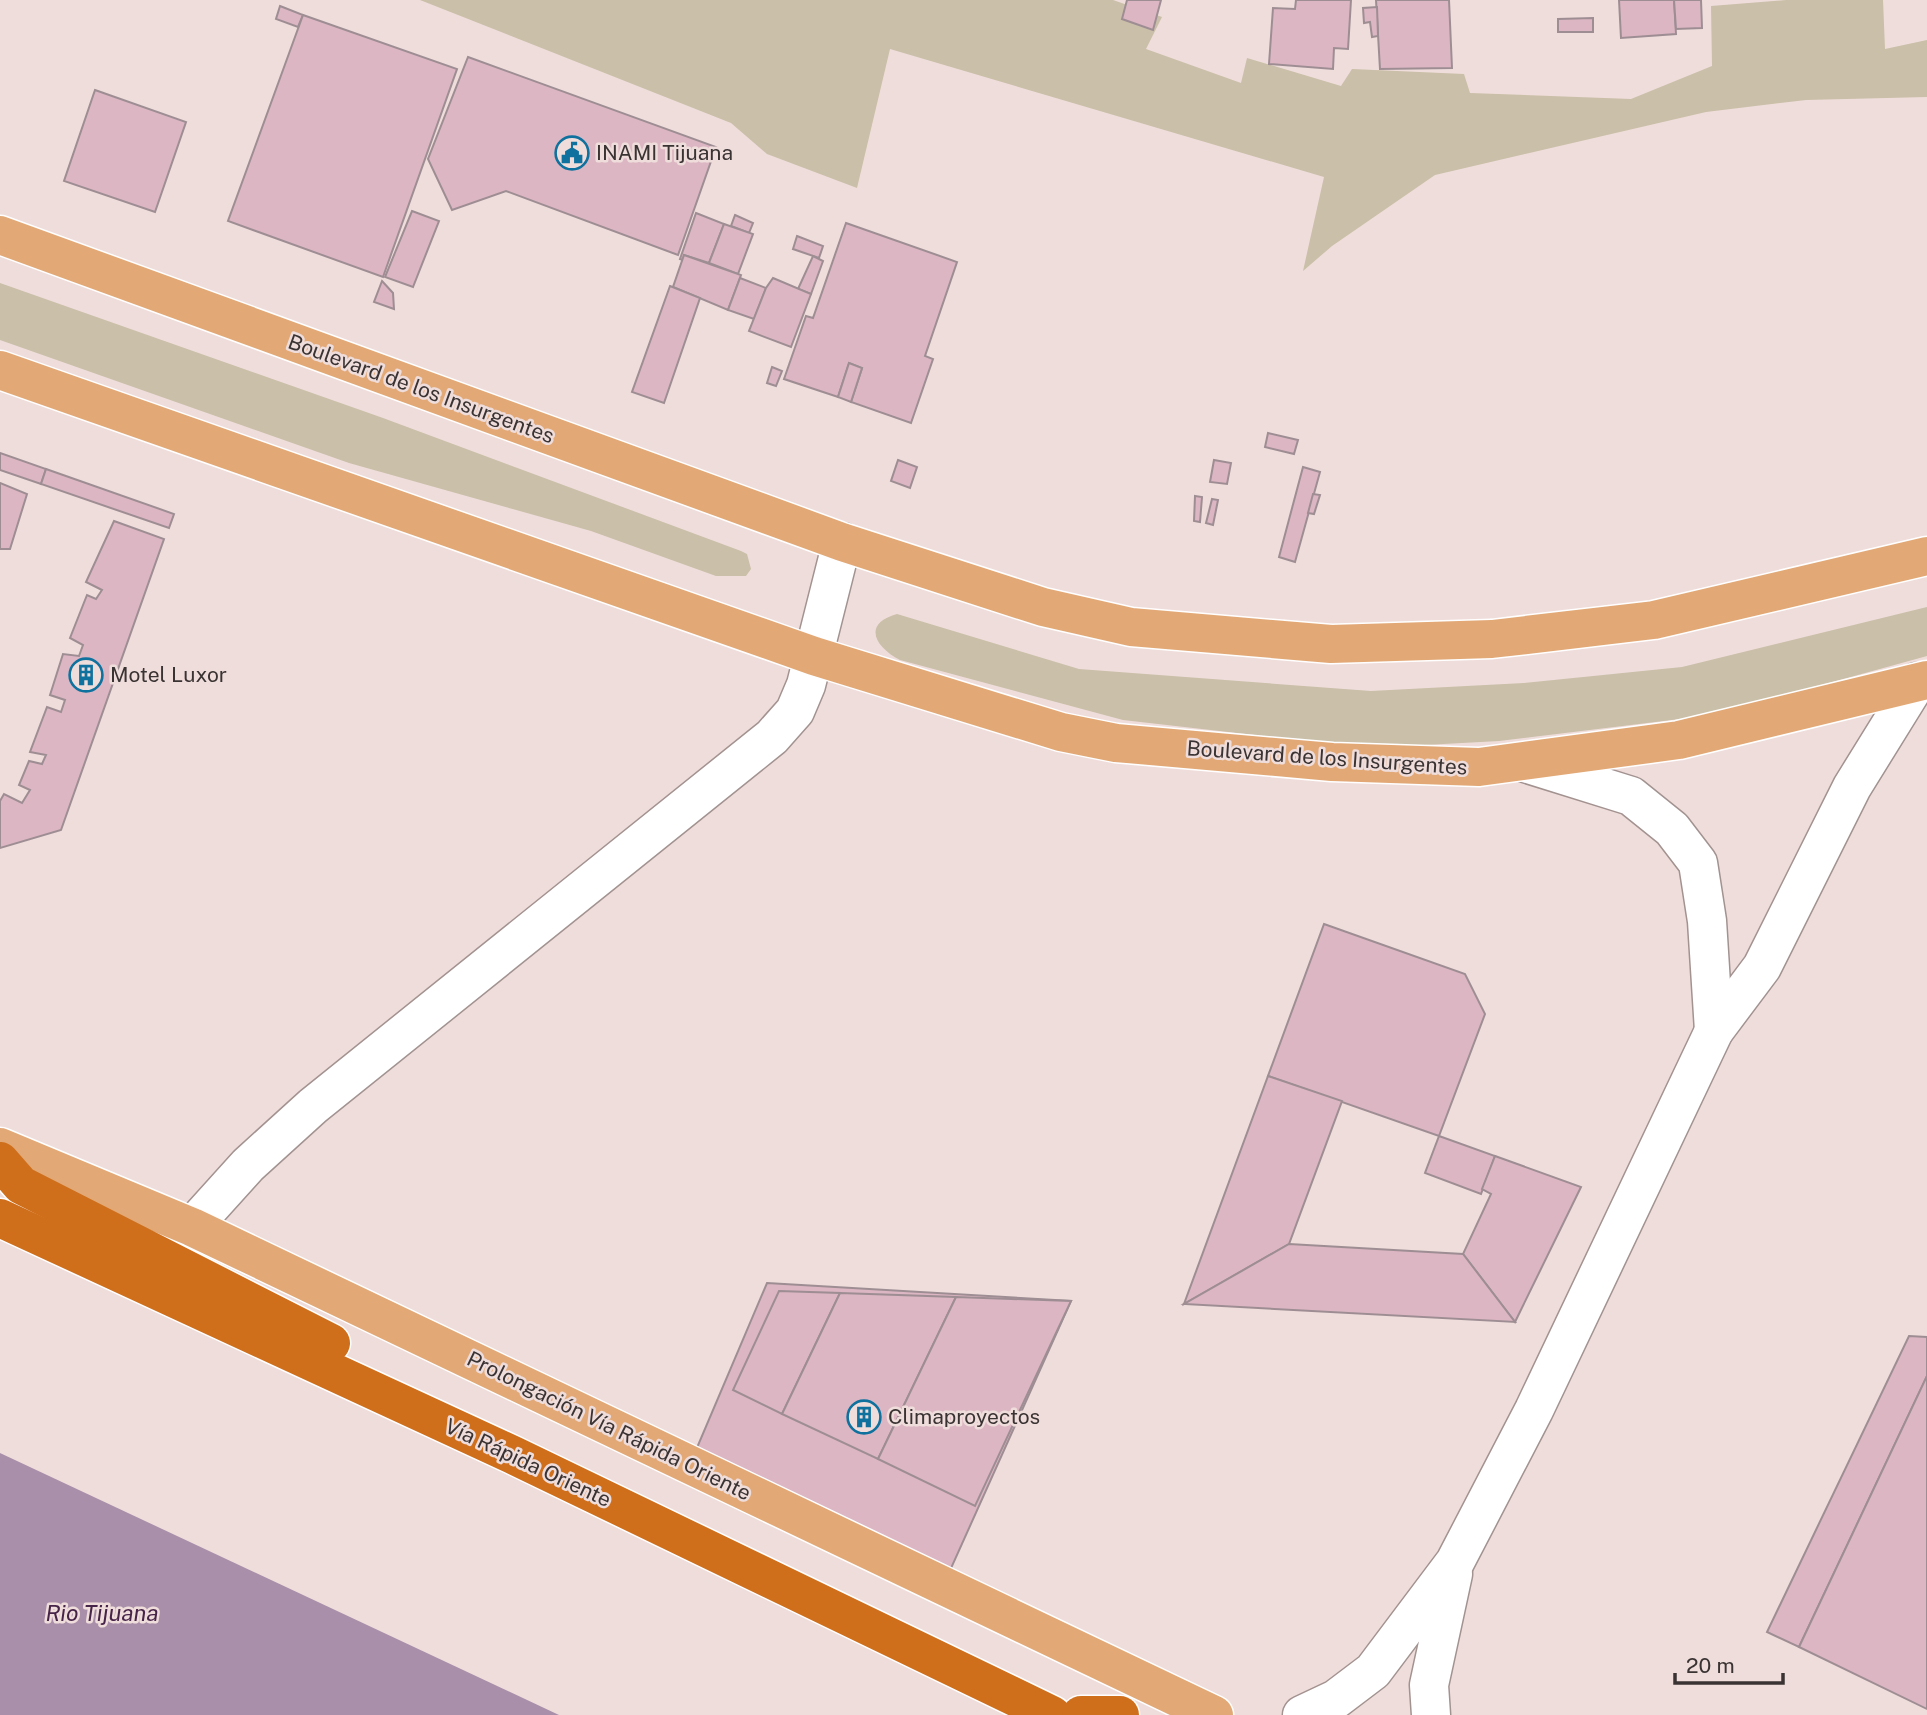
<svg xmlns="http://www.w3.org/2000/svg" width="1927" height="1715" font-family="'Public Sans',sans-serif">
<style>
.green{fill:#cabfa8}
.water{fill:#a98fa9}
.building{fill:#dcb6c3;stroke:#9e8e94;stroke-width:2}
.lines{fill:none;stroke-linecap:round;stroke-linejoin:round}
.minor-casing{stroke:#a29290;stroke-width:41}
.major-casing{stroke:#fff;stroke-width:41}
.highway-casing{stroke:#fff;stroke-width:41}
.minor{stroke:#fff;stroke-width:38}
.major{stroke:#e2a977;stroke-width:38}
.highway{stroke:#cf6f1c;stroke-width:38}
.labels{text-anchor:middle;stroke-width:5;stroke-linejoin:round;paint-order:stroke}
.poi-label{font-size:21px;fill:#3a3333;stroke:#efdddb;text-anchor:start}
.street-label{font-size:21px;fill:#3a3333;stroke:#efdddb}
.water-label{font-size:23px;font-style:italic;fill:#462348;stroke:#efdddb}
</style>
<rect width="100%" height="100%" fill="#efdddb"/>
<g class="green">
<path d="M 420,0 L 1113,0 L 1162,17 L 1146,49 L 1241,83 L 1247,58 L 1341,86 L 1352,69 L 1464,74 L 1470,93 L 1631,99 L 1712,66 L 1711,6 L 1786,0 L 1883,0 L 1885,49 L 1927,40 L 1927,97 L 1806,100 L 1706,112 L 1435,175 L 1332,246 L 1303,271 L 1324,177 L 890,49 L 857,188 L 767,154 L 731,123 Z"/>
<path d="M 0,283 L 383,418 L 741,551 L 747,554 L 751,569 L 746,576 L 716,576 L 591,531 L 349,463 L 0,340 Z"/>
<path d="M 1927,607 L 1927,656 L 1713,715 L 1499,741 L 1369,748 L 1123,720 L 900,660 C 876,648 861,624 897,614 L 1079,669 L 1371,691 L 1524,683 L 1682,667 Z"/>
</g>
<path class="water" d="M 0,1453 L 559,1715 L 0,1715 Z"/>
<g class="building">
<path d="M 1127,0 L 1161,0 L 1153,30 L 1122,19 Z"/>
<path d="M 1296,0 L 1351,0 L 1348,49 L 1334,48 L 1333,69 L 1269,64 L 1273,8 L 1295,9 Z"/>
<path d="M 1376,0 L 1449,0 L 1452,68 L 1380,69 Z"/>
<path d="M 1619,0 L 1674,0 L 1676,34 L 1621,38 Z"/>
<path d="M 1674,0 L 1701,0 L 1702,28 L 1676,29 Z"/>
<path d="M 280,6 L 303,15 L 298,27 L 276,19 Z"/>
<path d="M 1377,7 L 1378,36 L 1372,37 L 1370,22 L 1364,23 L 1363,8 Z"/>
<path d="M 303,15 L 457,69 L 383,277 L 228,221 Z"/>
<path d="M 1593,18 L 1593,32 L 1558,32 L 1558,19 Z"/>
<path d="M 468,57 L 716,147 L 678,255 L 506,191 L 452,210 L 428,159 Z"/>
<path d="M 95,90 L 186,122 L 155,212 L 64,181 Z"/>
<path d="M 412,211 L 439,221 L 413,287 L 385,277 Z"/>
<path d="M 696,213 L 724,224 L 709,263 L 684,255 L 683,260 L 680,259 Z"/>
<path d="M 735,215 L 753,223 L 749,233 L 731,226 Z"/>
<path d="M 846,223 L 957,262 L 925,356 L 933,359 L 911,423 L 851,402 L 862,368 L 849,363 L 838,397 L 784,379 L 806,316 L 813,318 Z"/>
<path d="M 724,224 L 753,234 L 738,274 L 709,263 Z"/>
<path d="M 797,236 L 823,246 L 819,258 L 793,249 Z"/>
<path d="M 684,255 L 741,275 L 728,310 L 673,287 Z"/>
<path d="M 813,256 L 823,261 L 811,294 L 798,289 Z"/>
<path d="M 740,278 L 766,288 L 754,319 L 728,310 Z"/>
<path d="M 773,278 L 811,294 L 791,347 L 749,331 L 766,288 Z"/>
<path d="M 382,281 L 393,293 L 394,309 L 374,302 Z"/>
<path d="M 670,286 L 700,298 L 664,403 L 632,392 Z"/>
<path d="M 849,363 L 862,368 L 851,402 L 838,397 Z"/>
<path d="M 772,367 L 782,371 L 776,386 L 767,383 Z"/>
<path d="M 1268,433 L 1298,440 L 1294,454 L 1265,447 Z"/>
<path d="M 0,453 L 46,469 L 41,484 L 0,470 Z"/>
<path d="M 898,460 L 917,467 L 910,488 L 891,481 Z"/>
<path d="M 1214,460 L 1231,463 L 1227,484 L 1210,482 Z"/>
<path d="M 1303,467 L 1320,472 L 1295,562 L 1279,557 Z"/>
<path d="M 46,469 L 174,514 L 169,528 L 41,484 Z"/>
<path d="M 0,483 L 27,494 L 10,549 L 0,549 Z"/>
<path d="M 1313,494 L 1320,495 L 1314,514 L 1308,513 Z"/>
<path d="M 1195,496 L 1202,497 L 1200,522 L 1194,521 Z"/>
<path d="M 1212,499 L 1218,500 L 1213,525 L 1206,523 Z"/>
<path d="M 114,521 L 164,539 L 61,830 L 0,848 L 0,801 L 4,794 L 22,803 L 30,790 L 19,785 L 29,761 L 42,764 L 46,755 L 30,752 L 47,707 L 61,712 L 65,700 L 50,695 L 63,654 L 79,656 L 83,645 L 70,638 L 87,595 L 96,599 L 102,590 L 86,582 Z"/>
<path d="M 1324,924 L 1465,974 L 1485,1014 L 1439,1136 L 1268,1076 Z"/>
<path d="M 1268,1076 L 1342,1101 L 1289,1244 L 1184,1304 Z"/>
<path d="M 1439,1136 L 1495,1156 L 1481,1194 L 1425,1173 Z"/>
<path d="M 1495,1156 L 1581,1187 L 1515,1322 L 1463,1254 L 1491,1194 L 1482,1189 Z"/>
<path d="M 1289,1244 L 1463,1254 L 1515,1322 L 1184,1304 Z"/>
<path d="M 767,1283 L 1071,1301 L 948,1575 L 696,1450 Z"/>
<path d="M 779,1291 L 840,1293 L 782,1414 L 733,1390 Z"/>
<path d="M 840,1293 L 956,1297 L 878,1459 L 782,1414 Z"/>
<path d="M 956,1297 L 1071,1301 L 975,1506 L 878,1459 Z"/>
<path d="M 1909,1336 L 1927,1337 L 1927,1376 L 1799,1647 L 1767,1632 Z"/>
<path d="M 1927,1376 L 1927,1709 L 1799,1647 Z"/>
</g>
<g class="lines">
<defs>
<g id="minor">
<path d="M 1525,763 L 1631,796 L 1672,829 L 1698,863 L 1707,921 L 1714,1031"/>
<path d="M 192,1227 L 248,1165 L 313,1106 L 772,737 L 795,711 L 806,685 L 842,542"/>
<path d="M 1302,1715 L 1336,1699 L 1373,1671 L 1455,1562 L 1534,1410 L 1714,1031 L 1762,967 L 1852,787 L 1917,682"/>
<path d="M 1431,1715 L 1429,1685 L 1453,1574"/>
</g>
<g id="major">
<path d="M 0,235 L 842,542 L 1043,607 L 1131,627 L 1331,644 L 1492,639 L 1654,620 L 1927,556"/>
<path d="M 0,370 L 814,656 L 1061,732 L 1116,743 L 1332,762 L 1479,767 L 1679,740 L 1927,680"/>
<path d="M 0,1147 L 192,1227 L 1214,1715"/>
</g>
<g id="highway">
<path d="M 0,1161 L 21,1185 L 331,1343"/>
<path d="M 0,1218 L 513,1455 L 1052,1715"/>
<path d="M 1081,1715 L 1120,1715"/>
</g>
</defs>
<use href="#minor" class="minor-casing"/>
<use href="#major" class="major-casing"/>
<use href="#highway" class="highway-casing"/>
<use href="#minor" class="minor"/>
<use href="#major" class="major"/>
<use href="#highway" class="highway"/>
</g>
<defs>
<symbol id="civic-ring" viewBox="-11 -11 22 22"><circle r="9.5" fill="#efdddb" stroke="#0e719e" stroke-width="1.5"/><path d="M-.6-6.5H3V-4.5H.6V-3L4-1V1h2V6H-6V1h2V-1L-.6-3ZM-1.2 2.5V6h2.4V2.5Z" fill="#0e719e"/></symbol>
<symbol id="building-ring" viewBox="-11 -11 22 22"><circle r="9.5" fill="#efdddb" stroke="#0e719e" stroke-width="1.5"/><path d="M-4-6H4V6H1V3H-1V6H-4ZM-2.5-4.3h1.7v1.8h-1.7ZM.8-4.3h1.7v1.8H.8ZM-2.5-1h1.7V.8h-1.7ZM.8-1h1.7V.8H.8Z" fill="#0e719e"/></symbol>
</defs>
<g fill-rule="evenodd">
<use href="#civic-ring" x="553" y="134" width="38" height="38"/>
<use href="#building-ring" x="67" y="656" width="38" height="38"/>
<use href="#building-ring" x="845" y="1398" width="38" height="38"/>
</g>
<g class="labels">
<g class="poi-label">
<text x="596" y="160">INAMI Tijuana</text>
<text x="110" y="682">Motel Luxor</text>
<text x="888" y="1424">Climaproyectos</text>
</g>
<g class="street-label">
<text transform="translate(421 389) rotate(20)" y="7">Boulevard de los Insurgentes</text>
<text transform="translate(1327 758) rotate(4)" y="7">Boulevard de los Insurgentes</text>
<text transform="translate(609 1426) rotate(26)" y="7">Prolongación Vía Rápida Oriente</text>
<text transform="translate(528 1463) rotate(25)" y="7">Vía Rápida Oriente</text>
</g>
<g class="water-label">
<text x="102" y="1621">Rio Tijuana</text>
</g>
</g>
<path d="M1675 1673v10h108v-10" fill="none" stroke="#3a3333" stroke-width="3.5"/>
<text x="1686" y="1673" font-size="21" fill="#3a3333" stroke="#efdddb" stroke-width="5" paint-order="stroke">20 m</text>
</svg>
